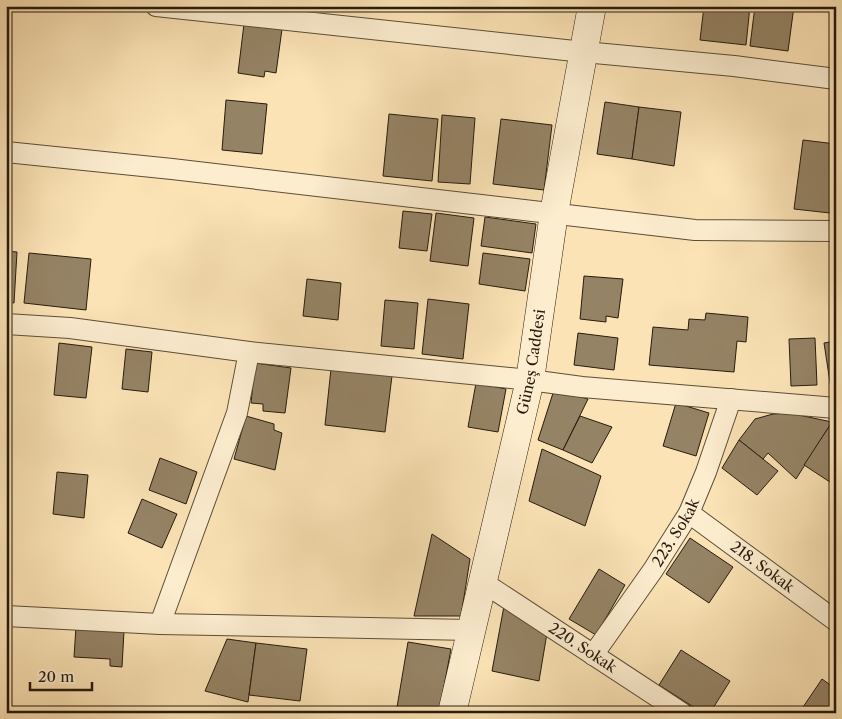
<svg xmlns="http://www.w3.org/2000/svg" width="842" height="719" font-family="'Libre Caslon Text',serif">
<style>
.building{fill:#958365;stroke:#271b0e}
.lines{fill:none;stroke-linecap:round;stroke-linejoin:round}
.street-casing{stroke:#5c4d38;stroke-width:22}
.secondary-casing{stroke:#271b0e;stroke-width:29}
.street{stroke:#fcedcf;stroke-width:20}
.secondary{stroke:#fcedcf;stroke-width:28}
.labels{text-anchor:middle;stroke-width:4.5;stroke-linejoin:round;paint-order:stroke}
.street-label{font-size:15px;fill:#271b0e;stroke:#fcedcf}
</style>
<rect width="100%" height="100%" fill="#fbe3b5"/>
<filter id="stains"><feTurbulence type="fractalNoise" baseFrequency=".004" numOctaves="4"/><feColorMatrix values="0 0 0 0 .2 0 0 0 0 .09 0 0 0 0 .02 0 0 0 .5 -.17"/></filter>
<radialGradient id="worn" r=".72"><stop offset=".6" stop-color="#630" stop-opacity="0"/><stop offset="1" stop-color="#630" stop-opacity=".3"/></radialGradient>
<g class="building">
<path d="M 704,6 L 750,6 L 746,45 L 700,40 Z"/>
<path d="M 755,6 L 794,6 L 788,51 L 750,46 Z"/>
<path d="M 244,24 L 282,29 L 276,73 L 265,71 L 264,77 L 238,73 Z"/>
<path d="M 226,100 L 267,104 L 262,154 L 222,150 Z"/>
<path d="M 605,102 L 639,107 L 632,159 L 597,154 Z"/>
<path d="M 639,107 L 681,112 L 674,166 L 632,159 Z"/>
<path d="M 389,114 L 438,119 L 432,181 L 383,176 Z"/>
<path d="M 442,115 L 475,118 L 470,184 L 438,182 Z"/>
<path d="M 501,119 L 552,125 L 544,190 L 493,184 Z"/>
<path d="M 803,140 L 836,144 L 836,166 L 830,213 L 794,209 Z"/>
<path d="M 403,211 L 432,214 L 427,251 L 399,248 Z"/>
<path d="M 436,213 L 474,218 L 468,266 L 430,261 Z"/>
<path d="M 485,217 L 536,224 L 532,253 L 481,246 Z"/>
<path d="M 6,251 L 17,252 L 14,303 L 6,302 Z"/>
<path d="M 29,253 L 91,259 L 86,310 L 24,303 Z"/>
<path d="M 483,253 L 530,259 L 525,291 L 479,284 Z"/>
<path d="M 584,276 L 623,279 L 618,318 L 606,316 L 606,322 L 580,319 Z"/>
<path d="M 307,279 L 341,283 L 338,320 L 303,316 Z"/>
<path d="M 428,299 L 469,304 L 463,359 L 422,354 Z"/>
<path d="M 385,300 L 418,303 L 414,349 L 381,346 Z"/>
<path d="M 706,313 L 748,317 L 746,342 L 737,341 L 734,372 L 649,365 L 653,327 L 688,330 L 689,319 L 705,320 Z"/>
<path d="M 578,333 L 618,338 L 614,370 L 574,365 Z"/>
<path d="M 815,338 L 817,385 L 791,386 L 789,339 Z"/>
<path d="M 836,341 L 836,389 L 831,389 L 824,343 Z"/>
<path d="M 59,343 L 92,347 L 86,398 L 54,395 Z"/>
<path d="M 126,349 L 152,352 L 148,392 L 122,389 Z"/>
<path d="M 255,363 L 291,368 L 285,413 L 263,411 L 263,404 L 251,403 Z"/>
<path d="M 331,369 L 392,376 L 385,432 L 325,425 Z"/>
<path d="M 476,383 L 506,389 L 498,432 L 468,427 Z"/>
<path d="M 554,390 L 588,399 L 563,450 L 538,440 Z"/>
<path d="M 676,403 L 709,413 L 696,456 L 663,446 Z"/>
<path d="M 789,413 L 832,422 L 796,479 L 768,453 L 763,459 L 739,440 L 755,419 L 773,414 Z"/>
<path d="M 246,416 L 274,424 L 274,430 L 282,433 L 275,470 L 234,459 Z"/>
<path d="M 580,416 L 612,427 L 592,463 L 563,450 Z"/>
<path d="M 832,422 L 836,425 L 836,486 L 804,465 Z"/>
<path d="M 739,440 L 778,471 L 757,495 L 722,468 Z"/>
<path d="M 542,449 L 601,476 L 585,526 L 529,501 Z"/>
<path d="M 160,458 L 197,472 L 186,504 L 149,490 Z"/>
<path d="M 57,472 L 88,475 L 84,518 L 53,514 Z"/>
<path d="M 142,499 L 177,514 L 162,548 L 128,533 Z"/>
<path d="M 432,534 L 470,559 L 461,616 L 414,616 Z"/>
<path d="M 690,538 L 733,567 L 709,603 L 666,574 Z"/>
<path d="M 599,569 L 625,585 L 596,635 L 569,619 Z"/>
<path d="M 504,606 L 547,633 L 539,681 L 492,671 Z"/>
<path d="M 76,627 L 124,631 L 122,667 L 110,666 L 110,659 L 74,657 Z"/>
<path d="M 227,639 L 256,643 L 248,702 L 205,691 Z"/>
<path d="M 408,642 L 451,649 L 439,713 L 396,713 Z"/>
<path d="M 256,643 L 307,649 L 300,701 L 249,695 Z"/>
<path d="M 681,650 L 730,681 L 710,713 L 703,713 L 659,685 Z"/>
<path d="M 822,679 L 836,689 L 836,713 L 799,713 Z"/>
</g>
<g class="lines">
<defs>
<g id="street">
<path d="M 156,6 L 584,52 L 734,66 L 836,79"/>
<path d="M 6,152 L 172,169 L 695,230 L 836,231"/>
<path d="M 6,324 L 70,328 L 249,352 L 530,380 L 582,387 L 836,408"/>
<path id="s1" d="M 689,513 L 836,621"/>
<path id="s2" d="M 484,583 L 682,713"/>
<path d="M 6,616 L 160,624 L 471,630"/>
<path d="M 160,624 L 237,413 L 249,352"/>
<path id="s3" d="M 593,655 L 653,570 L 689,513 L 706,472 L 731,399"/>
</g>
<g id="secondary">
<path id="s4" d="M 452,713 L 530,380 L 554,213 L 592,6"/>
</g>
</defs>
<use href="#street" class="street-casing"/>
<use href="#secondary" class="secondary-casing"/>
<use href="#street" class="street"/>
<use href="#secondary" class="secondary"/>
</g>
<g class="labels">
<g class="street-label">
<text dy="5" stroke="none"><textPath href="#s4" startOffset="360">Güneş Caddesi</textPath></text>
<text dy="5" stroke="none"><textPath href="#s3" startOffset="148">223. Sokak</textPath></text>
<text dy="5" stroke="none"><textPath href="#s1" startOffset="91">218. Sokak</textPath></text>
<text dy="5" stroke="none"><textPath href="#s2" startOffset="118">220. Sokak</textPath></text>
</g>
</g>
<rect width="842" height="719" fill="none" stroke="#fbe3b5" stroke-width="25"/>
<rect x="8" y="8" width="827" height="704" fill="none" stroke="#271b0e" stroke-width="2.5"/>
<rect x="12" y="12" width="817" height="694" fill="none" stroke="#271b0e"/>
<path d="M30 682v8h62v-8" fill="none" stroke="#271b0e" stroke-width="2.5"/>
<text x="38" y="682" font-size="15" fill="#271b0e" stroke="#fcedcf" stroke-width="4" paint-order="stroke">20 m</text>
<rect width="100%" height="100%" filter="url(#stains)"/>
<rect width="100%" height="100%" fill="url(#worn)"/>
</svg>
